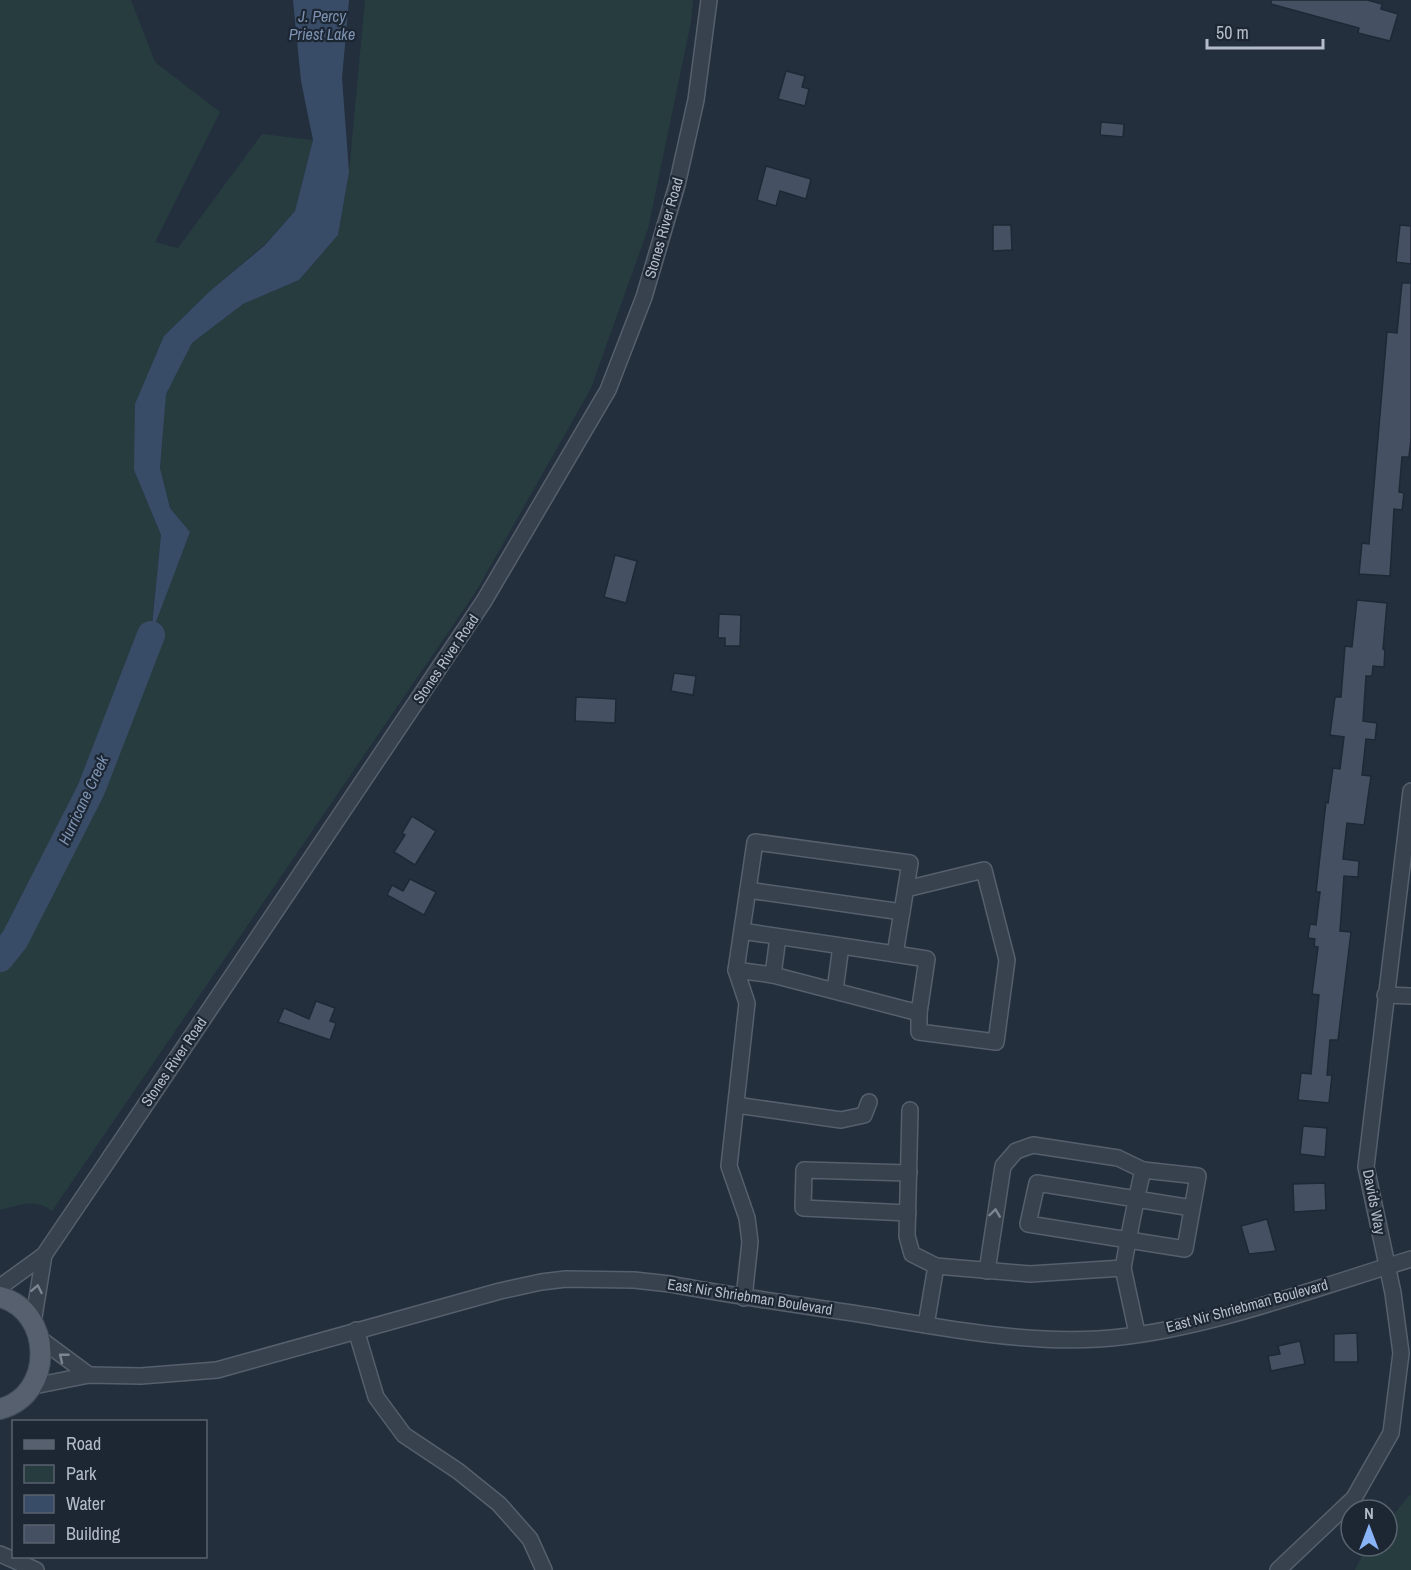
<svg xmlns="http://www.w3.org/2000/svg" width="1411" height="1570" font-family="'Archivo Narrow',sans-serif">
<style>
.green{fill:#263c3f}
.water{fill:#394c67}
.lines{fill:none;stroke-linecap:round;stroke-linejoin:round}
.river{stroke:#394c67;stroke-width:28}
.building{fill:#455162;stroke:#1f2835;stroke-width:1.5}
.minor-casing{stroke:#565f6c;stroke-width:18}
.major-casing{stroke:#414a57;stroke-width:22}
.minor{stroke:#38414e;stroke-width:15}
.major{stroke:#56606e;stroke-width:20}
.oneway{stroke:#7c8592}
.labels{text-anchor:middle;stroke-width:4.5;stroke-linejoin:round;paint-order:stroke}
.street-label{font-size:15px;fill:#b4bcc9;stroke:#1d2633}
.water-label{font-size:16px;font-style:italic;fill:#7c92b1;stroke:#1d2633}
</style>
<rect width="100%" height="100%" fill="#242f3e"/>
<g class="green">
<path d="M 0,0 L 131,0 L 155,62 L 220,112 L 155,242 L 178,248 L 262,134 L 313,140 L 295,211 L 264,245 L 210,291 L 164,336 L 134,470 L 161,535 L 151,632 L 190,532 L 170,508 L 160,468 L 165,394 L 192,343 L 243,304 L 299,280 L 338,235 L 349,172 L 365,0 L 693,0 L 691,22 L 648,229 L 591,388 L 475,593 L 52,1211 C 35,1198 20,1205 0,1210 Z"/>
<path d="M 1411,1494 L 1411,1570 L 1355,1570 L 1367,1546 L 1387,1546 L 1387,1522 Z"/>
</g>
<path class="water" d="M 293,0 L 349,0 L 342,78 L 349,172 L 338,235 L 299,280 L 243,304 L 192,343 L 166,394 L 160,468 L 170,508 L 190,532 L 151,635 L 161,535 L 134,470 L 135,404 L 164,336 L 210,291 L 264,246 L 295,211 L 313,140 L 301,81 Z"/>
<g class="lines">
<path class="river" d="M 0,958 L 15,939 L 91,790 L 151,635"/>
</g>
<g class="building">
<path d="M 1271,0 L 1367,0 L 1382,4 L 1381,9 L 1398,14 L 1390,41 L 1358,33 L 1359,28 L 1271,4 Z"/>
<path d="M 786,71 L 805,76 L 802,87 L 809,89 L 805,106 L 778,99 Z"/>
<path d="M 1101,122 L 1124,124 L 1123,137 L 1100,135 Z"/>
<path d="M 766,166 L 811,179 L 806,199 L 780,191 L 776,206 L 757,200 Z"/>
<path d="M 993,225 L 1011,225 L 1012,250 L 993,251 Z"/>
<path d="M 1400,225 L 1411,226 L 1411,264 L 1396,262 Z"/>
<path d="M 1402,283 L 1411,283 L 1411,439 L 1409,457 L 1402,457 L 1399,492 L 1404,493 L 1402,510 L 1394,509 L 1390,576 L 1359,574 L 1362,543 L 1369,544 L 1387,332 L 1397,333 Z"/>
<path d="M 615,555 L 637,561 L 626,603 L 604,597 Z"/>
<path d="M 1357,600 L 1387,603 L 1383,649 L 1385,650 L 1384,667 L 1373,666 L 1372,676 L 1366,676 L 1363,721 L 1377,723 L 1375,740 L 1366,739 L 1362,775 L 1371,776 L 1364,825 L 1347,823 L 1343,859 L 1359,861 L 1358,877 L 1344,876 L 1340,931 L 1351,932 L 1338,1040 L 1330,1040 L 1327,1075 L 1332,1075 L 1329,1103 L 1298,1100 L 1301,1073 L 1311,1074 L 1319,995 L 1312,994 L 1318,947 L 1314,946 L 1315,939 L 1308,938 L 1310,924 L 1316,925 L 1320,892 L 1316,892 L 1326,802 L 1328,803 L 1333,768 L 1340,769 L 1344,737 L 1330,735 L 1335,697 L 1341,697 L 1345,646 L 1352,647 Z"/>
<path d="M 719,614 L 741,615 L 740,646 L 725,646 L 725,638 L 718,638 Z"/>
<path d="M 674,673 L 696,676 L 693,695 L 671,691 Z"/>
<path d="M 576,697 L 616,699 L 615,723 L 575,721 Z"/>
<path d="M 412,816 L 436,831 L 415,865 L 394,852 L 405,835 L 402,833 Z"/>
<path d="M 410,879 L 436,892 L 424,915 L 387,895 L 392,885 L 403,891 Z"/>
<path d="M 316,1001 L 335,1008 L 330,1021 L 336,1023 L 330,1040 L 278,1022 L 284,1008 L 309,1019 Z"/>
<path d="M 1303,1126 L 1327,1128 L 1325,1157 L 1300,1154 Z"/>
<path d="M 1325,1183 L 1326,1210 L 1294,1212 L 1293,1184 Z"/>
<path d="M 1267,1219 L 1276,1251 L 1249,1254 L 1241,1226 Z"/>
<path d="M 1357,1333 L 1358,1362 L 1334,1362 L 1334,1334 Z"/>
<path d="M 1300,1341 L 1305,1364 L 1271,1371 L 1268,1356 L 1280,1354 L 1278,1346 Z"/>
</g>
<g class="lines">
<defs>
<g id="minor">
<path d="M 906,889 L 984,870 L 1007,960 L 996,1042 L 919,1032 L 919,1013"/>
<path d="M 748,890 L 902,912"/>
<path d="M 742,931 L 895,954 L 910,863 L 755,842 L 736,970 L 747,1003 L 729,1166 L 747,1218 L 750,1242 L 744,1298"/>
<path d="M 736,970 L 773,975 L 778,937"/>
<path d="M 773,975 L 919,1013 L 927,959 L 895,954"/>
<path d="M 835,990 L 841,946"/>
<path d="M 1385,995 L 1411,996"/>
<path d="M 736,1105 L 841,1120 L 864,1115 L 869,1102"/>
<path d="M 910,1110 L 907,1236 L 912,1254 L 936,1266 L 926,1325"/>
<path d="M 908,1213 L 803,1208 L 804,1170 L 909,1173"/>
<path d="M 936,1266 L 1030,1274 L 1123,1268 L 1137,1333"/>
<path d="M 1123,1268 C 1129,1235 1135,1203 1143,1170 L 1198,1176 L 1185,1249 L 1028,1224 L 1037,1183 L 1192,1208"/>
<path d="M 987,1271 L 1003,1166 L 1016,1151 L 1033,1145 L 1118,1158 L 1143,1170"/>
<path d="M 0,1287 L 44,1255 L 101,1171 L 484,601 L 608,390 L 644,297 L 677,185 L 696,100 L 709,0"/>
<path d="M 33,1323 L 44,1255"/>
<path d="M 356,1330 L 376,1397 L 404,1435 L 458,1471 L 499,1504 L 530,1539 L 544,1570"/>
<path d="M 39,1338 L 89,1375"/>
<path d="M 29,1387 L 89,1375 L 141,1376 L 217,1370 L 500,1291 L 541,1282 L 566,1279 L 634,1280 L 670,1284 C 738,1297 808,1306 877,1317 C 950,1329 1023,1343 1098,1339 C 1198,1333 1315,1288 1411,1259"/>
<path d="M 0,1554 L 36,1570"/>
<path d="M 1278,1570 L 1354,1498 L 1391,1433 L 1401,1353 L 1393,1293 L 1366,1167 L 1411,791"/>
</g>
<path id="major" d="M 0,1297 C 53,1311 55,1395 0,1409"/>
</defs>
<use href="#minor" class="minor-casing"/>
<use href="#major" class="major-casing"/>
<use href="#minor" class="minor"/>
<use href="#major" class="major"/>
</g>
<defs><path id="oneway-chevron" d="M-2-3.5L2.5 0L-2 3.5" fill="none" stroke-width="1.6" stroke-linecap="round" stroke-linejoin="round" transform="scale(1.5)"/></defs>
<g class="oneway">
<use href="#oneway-chevron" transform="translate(995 1213) rotate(-82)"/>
<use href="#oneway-chevron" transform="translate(37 1289) rotate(-79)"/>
<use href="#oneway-chevron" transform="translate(63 1357) rotate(-141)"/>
</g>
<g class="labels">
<g class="street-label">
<text transform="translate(664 228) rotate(-74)" y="5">Stones River Road</text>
<text transform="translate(446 659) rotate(-56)" y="5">Stones River Road</text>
<text transform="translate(174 1062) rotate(-56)" y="5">Stones River Road</text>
<text transform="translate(1374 1202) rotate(79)" y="5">Davids Way</text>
<text transform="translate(750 1297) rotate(9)" y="5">East Nir Shriebman Boulevard</text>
<text transform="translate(1247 1306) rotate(-15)" y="5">East Nir Shriebman Boulevard</text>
</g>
<g class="water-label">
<text x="322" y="22">J. Percy<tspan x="322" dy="18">Priest Lake</tspan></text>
<text transform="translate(83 800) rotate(-65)" y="6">Hurricane Creek</text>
</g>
</g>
<rect x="12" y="1420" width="195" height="138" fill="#1d2633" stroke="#59626f" stroke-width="1.5"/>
<rect x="24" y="1440" width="30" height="9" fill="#56606e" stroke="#59626f" stroke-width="1.5"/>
<text x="66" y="1450" font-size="18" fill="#b4bcc9">Road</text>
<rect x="24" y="1465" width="30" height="18" fill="#263c3f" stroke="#59626f" stroke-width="1.5"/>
<text x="66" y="1480" font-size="18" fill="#b4bcc9">Park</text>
<rect x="24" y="1495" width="30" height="18" fill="#394c67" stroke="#59626f" stroke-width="1.5"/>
<text x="66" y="1510" font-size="18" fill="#b4bcc9">Water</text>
<rect x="24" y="1525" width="30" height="18" fill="#455162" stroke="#59626f" stroke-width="1.5"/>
<text x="66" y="1540" font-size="18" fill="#b4bcc9">Building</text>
<g transform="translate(1369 1528)"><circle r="28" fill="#1d2633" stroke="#59626f" stroke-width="1.5"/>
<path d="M0-4.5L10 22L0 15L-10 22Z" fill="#8ab4f8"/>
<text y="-9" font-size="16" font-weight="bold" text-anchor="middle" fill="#b4bcc9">N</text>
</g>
<path d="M1207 39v9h116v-9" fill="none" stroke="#b4bcc9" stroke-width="3"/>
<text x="1216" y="39" font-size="18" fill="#b4bcc9" stroke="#1d2633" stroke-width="4.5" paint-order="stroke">50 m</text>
</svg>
